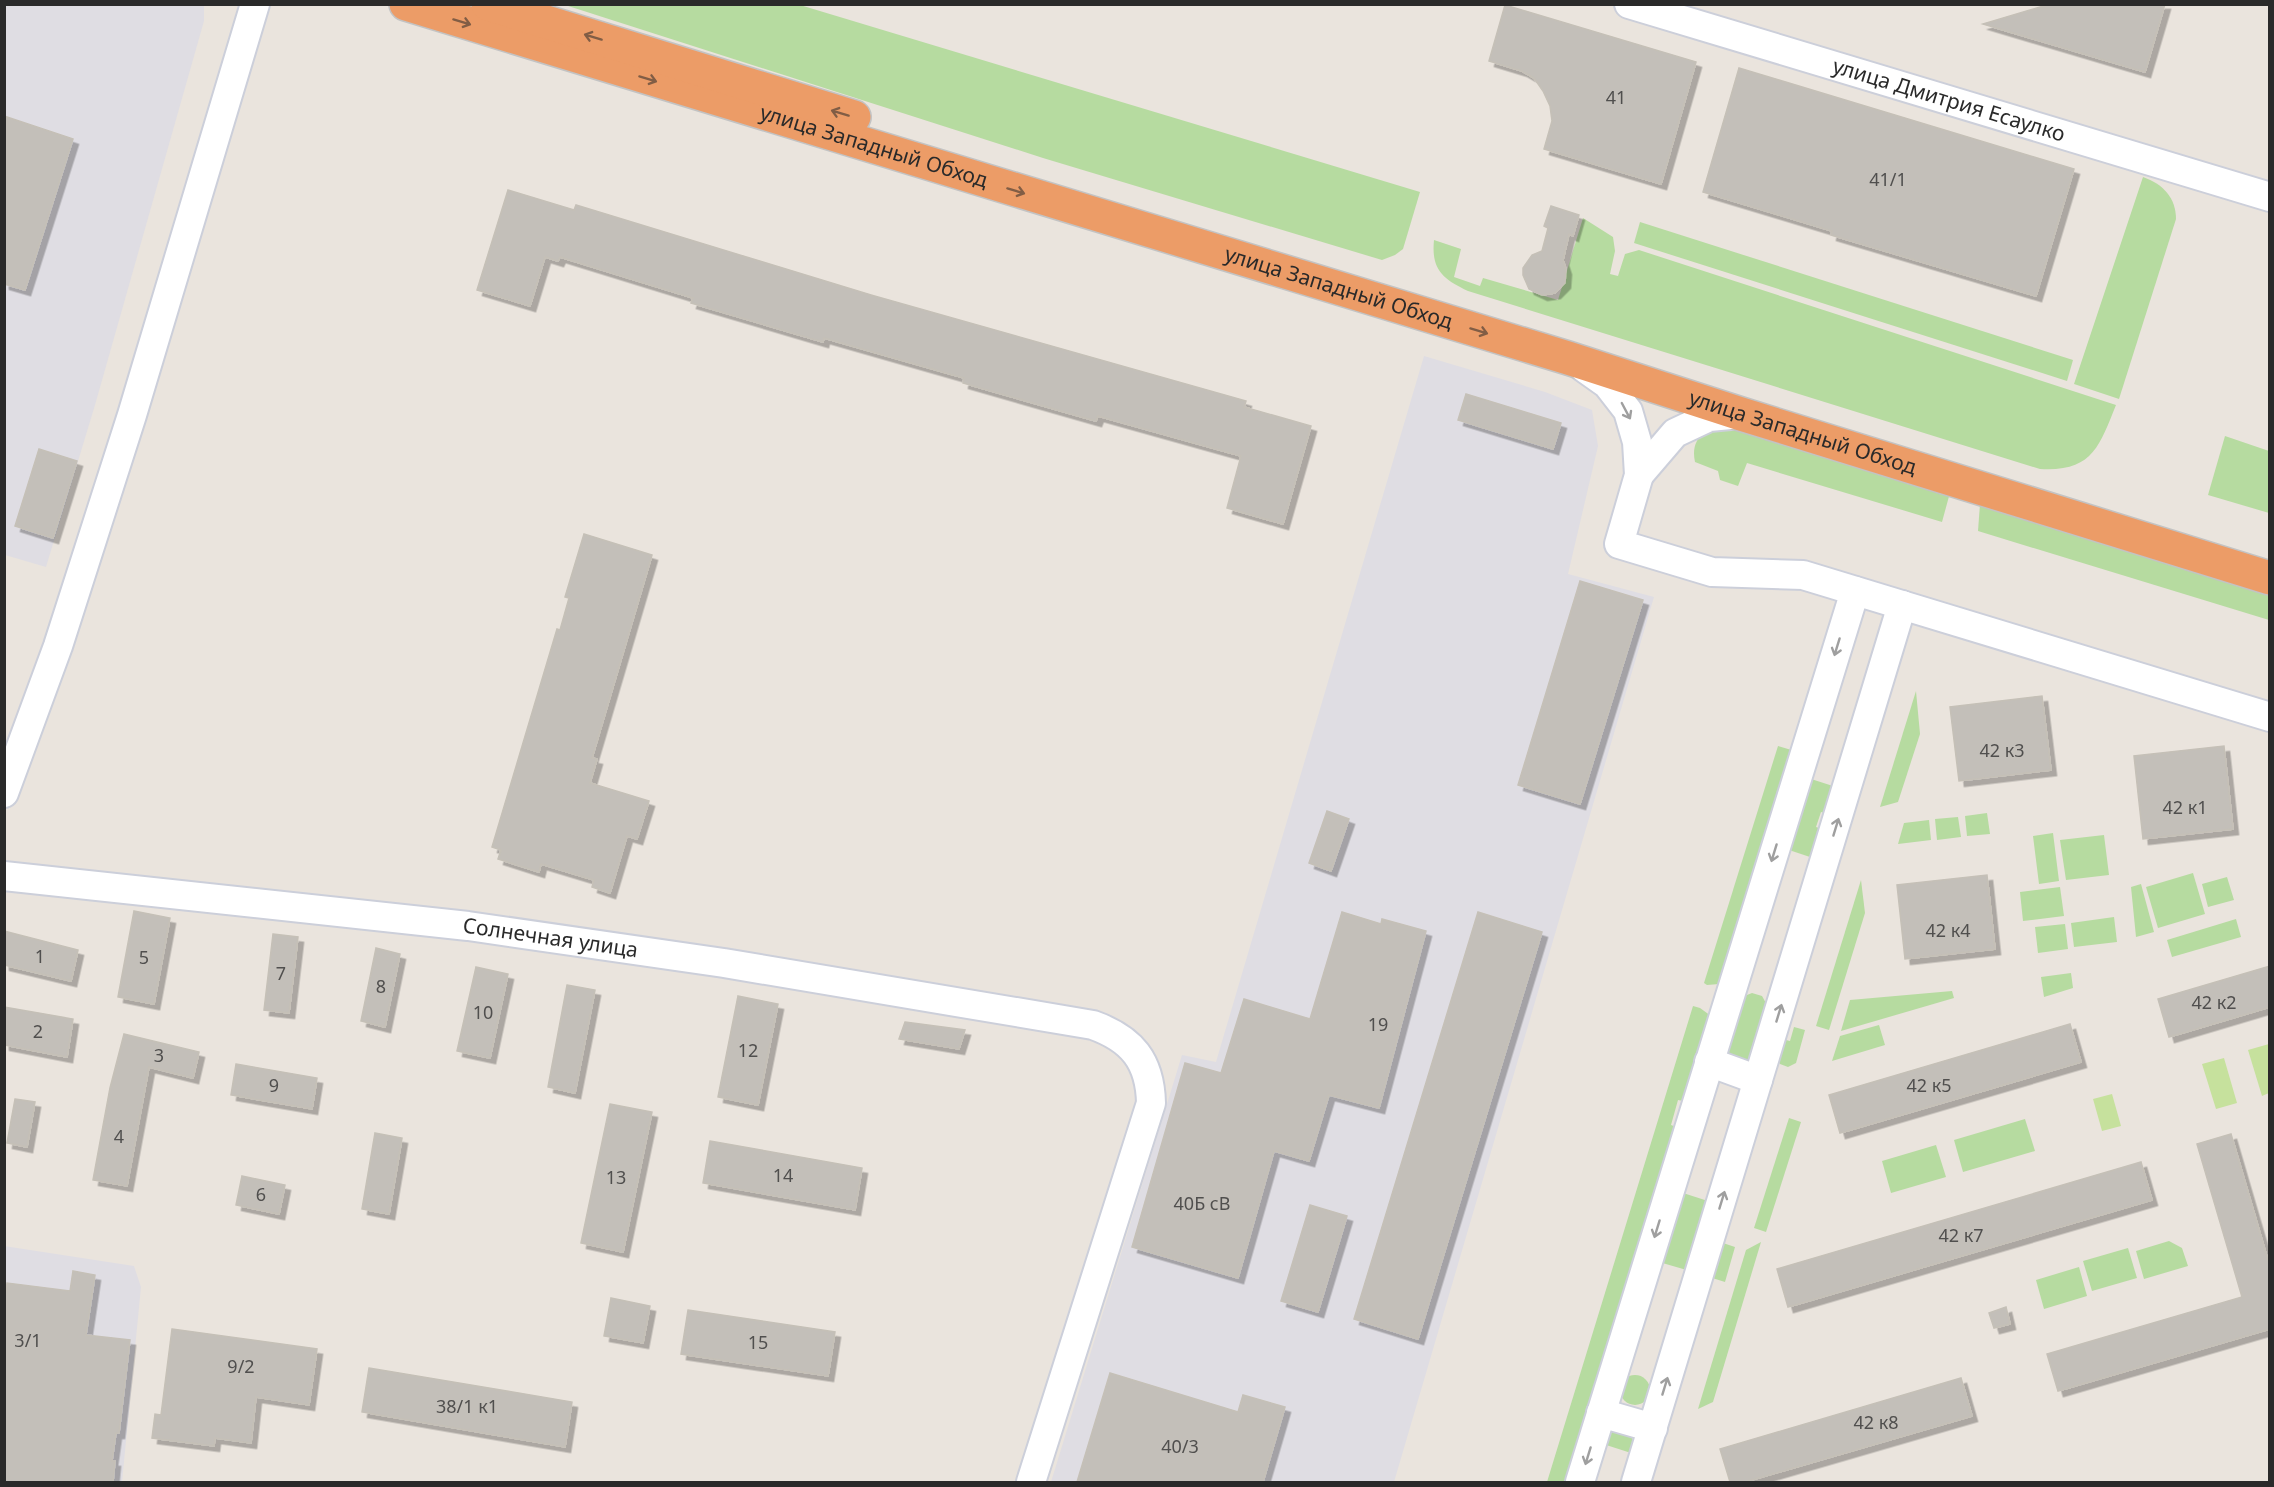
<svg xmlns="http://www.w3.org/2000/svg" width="2274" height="1487" font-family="'Noto Sans',sans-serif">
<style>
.industrial{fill:#dfdde3}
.green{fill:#b6dba0}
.pitch{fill:#c6e19d}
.building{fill:#c3bfb9;stroke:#c5c0b7;stroke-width:1.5;filter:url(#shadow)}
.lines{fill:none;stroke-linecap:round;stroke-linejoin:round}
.minor-casing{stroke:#cccfda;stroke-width:32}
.highway-casing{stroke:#c3c3c3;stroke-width:36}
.minor{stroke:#fff;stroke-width:28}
.highway{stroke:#ec9c67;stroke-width:33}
.oneway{stroke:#815d45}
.oneway2{stroke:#9f9f9f}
.labels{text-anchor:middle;stroke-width:6;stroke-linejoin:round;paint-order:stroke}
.number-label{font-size:18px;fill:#504f4e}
.street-label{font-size:21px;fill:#2a2a2a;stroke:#fff}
</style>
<defs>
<filter id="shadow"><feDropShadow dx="5.5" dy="5.5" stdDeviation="0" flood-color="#0004"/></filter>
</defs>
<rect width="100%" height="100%" fill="#eae4dd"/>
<g class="industrial">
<path d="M 4,5 L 204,5 L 204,21 L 95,405 L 46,567 L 5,555 Z"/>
<path d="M 1424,356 L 1545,392 L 1592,410 L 1598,446 L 1568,574 L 1654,597 L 1394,1482 L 1051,1482 L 1182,1055 L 1216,1062 Z"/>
<path d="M 4,1246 L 134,1266 L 141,1287 L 122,1482 L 5,1482 Z"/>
</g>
<g class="green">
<path d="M 565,5 L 800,5 L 1420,192 L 1403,249 L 1395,255 L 1382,260 L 1043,158 Z"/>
<path d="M 2143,177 C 2163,184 2176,198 2176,219 L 2119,399 L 2074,384 Z"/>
<path d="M 1583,218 L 1613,237 L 1615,251 L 1610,274 L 1618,276 L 1625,254 L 1639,250 L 2116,405 C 2099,447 2092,472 2040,469 L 1468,291 C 1443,279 1431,270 1434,240 L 1461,249 L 1454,277 L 1480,286 L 1483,278 L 1558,300 Z"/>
<path d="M 1640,222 L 2073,360 L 2067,381 L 1634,243 Z"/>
<path d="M 1742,424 L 1951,489 L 1942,522 L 1747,463 L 1738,486 L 1720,480 L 1718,471 L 1695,462 C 1692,448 1696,440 1705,430 Z"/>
<path d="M 2225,436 L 2269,451 L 2269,513 L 2208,495 Z"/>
<path d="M 1980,504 L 2269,592 L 2269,620 L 1978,531 Z"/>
<path d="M 1916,691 L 1920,734 L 1898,802 L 1880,807 Z"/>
<path d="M 1778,746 L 1798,752 L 1719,984 L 1707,985 L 1704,983 Z"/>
<path d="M 1808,778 L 1836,787 L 1827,814 L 1821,812 L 1816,827 L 1822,829 L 1813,858 L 1786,849 Z"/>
<path d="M 1987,813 L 1990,834 L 1967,836 L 1965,816 Z"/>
<path d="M 1958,817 L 1961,837 L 1937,840 L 1935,819 Z"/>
<path d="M 1929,820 L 1931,840 L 1898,844 L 1904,823 Z"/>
<path d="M 2053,833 L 2059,881 L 2039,884 L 2033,836 Z"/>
<path d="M 2104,835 L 2109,875 L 2066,880 L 2060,840 Z"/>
<path d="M 2193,873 L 2205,914 L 2158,928 L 2146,887 Z"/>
<path d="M 2227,877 L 2234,900 L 2208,907 L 2202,884 Z"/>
<path d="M 1861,880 L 1865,913 L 1829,1030 L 1816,1026 Z"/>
<path d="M 2141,884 L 2154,932 L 2136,937 L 2131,887 Z"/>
<path d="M 2060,887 L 2064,916 L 2023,921 L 2020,892 Z"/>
<path d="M 2114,917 L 2117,942 L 2074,947 L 2071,923 Z"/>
<path d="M 2236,919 L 2241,937 L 2172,957 L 2167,940 Z"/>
<path d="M 2065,924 L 2068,949 L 2038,953 L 2035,927 Z"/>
<path d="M 2071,973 L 2073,988 L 2044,997 L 2041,977 Z"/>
<path d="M 1952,991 L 1954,998 L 1841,1031 L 1850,1000 Z"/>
<path d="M 1752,993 L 1762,996 L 1767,1005 L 1751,1058 L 1746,1061 L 1730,1057 L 1726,1052 L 1742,997 Z"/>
<path d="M 1693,1006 L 1700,1008 L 1711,1016 L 1688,1102 L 1678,1100 L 1671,1125 L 1679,1128 L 1571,1482 L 1547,1482 Z"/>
<path d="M 1879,1025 L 1885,1045 L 1832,1061 L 1840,1036 Z"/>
<path d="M 1794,1027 L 1805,1030 L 1796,1063 L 1788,1067 L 1780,1064 L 1778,1061 L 1782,1039 L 1790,1041 Z"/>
<path d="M 1789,1118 L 1801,1122 L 1766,1232 L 1754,1228 Z"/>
<path d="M 2025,1119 L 2035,1151 L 1963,1172 L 1954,1140 Z"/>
<path d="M 1936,1145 L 1946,1177 L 1891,1193 L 1882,1161 Z"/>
<path d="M 1680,1192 L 1711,1202 L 1690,1271 L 1659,1262 Z"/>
<path d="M 2169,1241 L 2182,1248 L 2188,1266 L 2144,1279 L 2136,1251 Z"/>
<path d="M 1720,1242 L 1735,1247 L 1725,1282 L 1709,1277 Z"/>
<path d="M 1761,1242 L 1713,1402 L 1698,1409 L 1746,1250 Z"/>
<path d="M 2128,1248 L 2137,1278 L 2092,1291 L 2083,1261 Z"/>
<path d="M 2079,1267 L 2087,1296 L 2044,1309 L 2036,1280 Z"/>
<circle cx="1635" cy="1390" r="15"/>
<path d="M 1607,1429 L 1630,1433 L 1634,1443 L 1631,1453 L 1600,1443 Z"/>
</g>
<g class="pitch">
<path d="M 2269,1044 L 2269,1093 L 2262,1096 L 2248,1050 Z"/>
<path d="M 2224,1058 L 2237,1103 L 2216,1109 L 2202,1064 Z"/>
<path d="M 2112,1094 L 2121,1126 L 2102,1131 L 2093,1099 Z"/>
</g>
<g class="building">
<path d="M 2050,4 L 2165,4 L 2145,72 L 1983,24 Z"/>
<path d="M 1505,5 L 1696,62 L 1661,184 L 1544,149 L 1552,121 L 1550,106 L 1543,91 L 1534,78 L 1522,71 L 1489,61 Z"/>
<path d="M 1739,68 L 2074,169 L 2036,296 L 1831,235 L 1832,231 L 1703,192 Z"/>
<path d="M 4,116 L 73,139 L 25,290 L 4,284 Z"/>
<path d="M 508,190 L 574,210 L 576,205 L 871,295 L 1246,401 L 1244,407 L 1311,426 L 1283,524 L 1227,508 L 1241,456 L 1098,416 L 1096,421 L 963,383 L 964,378 L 824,338 L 823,342 L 691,303 L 693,298 L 560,257 L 558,261 L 545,257 L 530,306 L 477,290 Z"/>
<path d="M 1551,206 L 1579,215 L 1573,236 L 1569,234 L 1563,260 L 1566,269 L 1565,283 L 1555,293 L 1542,295 L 1529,289 L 1523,275 L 1523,268 L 1532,255 L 1542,251 L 1548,228 L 1544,226 Z"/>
<path d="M 1466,394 L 1561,423 L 1553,449 L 1458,420 Z"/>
<path d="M 39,449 L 77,461 L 53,538 L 15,526 Z"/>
<path d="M 584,534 L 652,555 L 592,758 L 597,759 L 590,783 L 649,801 L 637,839 L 627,836 L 610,893 L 592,887 L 594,880 L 541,864 L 539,872 L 498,859 L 501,850 L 492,847 L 557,629 L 560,630 L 569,598 L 565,597 Z"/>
<path d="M 1580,581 L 1643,600 L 1580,804 L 1518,785 Z"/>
<path d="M 2042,696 L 2051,770 L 1959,781 L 1950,707 Z"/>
<path d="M 2224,746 L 2233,829 L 2143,839 L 2134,756 Z"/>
<path d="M 1327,811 L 1349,819 L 1331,871 L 1309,863 Z"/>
<path d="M 1987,875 L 1995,949 L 1905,959 L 1897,885 Z"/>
<path d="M 134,911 L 170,918 L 154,1004 L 118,997 Z"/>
<path d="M 1342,912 L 1381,924 L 1382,919 L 1426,931 L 1379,1108 L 1329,1095 L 1309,1161 L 1274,1151 L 1238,1278 L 1132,1247 L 1185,1063 L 1221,1073 L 1244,999 L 1310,1019 Z"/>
<path d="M 1478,912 L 1542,932 L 1418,1339 L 1354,1319 Z"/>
<path d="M 4,931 L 78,950 L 71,981 L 4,965 Z"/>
<path d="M 273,934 L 298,937 L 289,1013 L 264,1010 Z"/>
<path d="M 376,948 L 400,954 L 385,1027 L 361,1021 Z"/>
<path d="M 2270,966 L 2270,1007 L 2169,1037 L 2158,999 Z"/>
<path d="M 476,967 L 508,974 L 490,1058 L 457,1051 Z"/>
<path d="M 567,985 L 595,990 L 575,1093 L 548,1087 Z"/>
<path d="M 738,996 L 778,1004 L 758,1105 L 718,1097 Z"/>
<path d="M 4,1007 L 73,1019 L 67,1057 L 4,1045 Z"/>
<path d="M 905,1022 L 965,1030 L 959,1049 L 899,1039 Z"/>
<path d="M 2070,1024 L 2081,1062 L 1840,1133 L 1829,1095 Z"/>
<path d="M 124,1034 L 199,1052 L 193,1078 L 149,1067 L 127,1186 L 93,1180 L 110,1088 Z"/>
<path d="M 236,1064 L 317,1078 L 312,1109 L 231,1095 Z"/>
<path d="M 15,1099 L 35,1102 L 27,1147 L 7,1143 Z"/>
<path d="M 610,1104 L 652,1112 L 623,1252 L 581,1243 Z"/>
<path d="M 375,1133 L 402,1138 L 389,1214 L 362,1209 Z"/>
<path d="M 2231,1134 L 2270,1267 L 2270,1329 L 2058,1391 L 2047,1354 L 2242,1297 L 2197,1144 Z"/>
<path d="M 710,1141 L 862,1168 L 855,1210 L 703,1183 Z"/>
<path d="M 2141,1162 L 2152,1200 L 1788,1307 L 1777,1269 Z"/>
<path d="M 242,1176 L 285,1185 L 279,1214 L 236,1205 Z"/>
<path d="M 1310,1205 L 1347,1216 L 1318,1312 L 1281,1301 Z"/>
<path d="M 73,1271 L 95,1275 L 86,1335 L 130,1340 L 119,1433 L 116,1433 L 112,1461 L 115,1461 L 113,1482 L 4,1482 L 4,1306 L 7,1283 L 70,1291 Z"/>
<path d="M 611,1298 L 650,1306 L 643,1343 L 604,1336 Z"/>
<path d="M 2006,1307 L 2010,1324 L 1994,1328 L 1989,1313 Z"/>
<path d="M 688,1310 L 835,1332 L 828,1376 L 681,1354 Z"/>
<path d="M 172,1329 L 317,1349 L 309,1405 L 256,1397 L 251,1443 L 215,1438 L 214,1446 L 152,1438 L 155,1414 L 161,1415 Z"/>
<path d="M 369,1368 L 572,1402 L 565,1447 L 362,1412 Z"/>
<path d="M 1110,1373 L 1238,1412 L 1243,1395 L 1285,1407 L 1263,1482 L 1077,1482 Z"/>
<path d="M 1961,1378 L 1972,1416 L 1745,1482 L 1730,1482 L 1720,1449 Z"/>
</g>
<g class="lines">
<defs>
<g id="minor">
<path id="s1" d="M 1629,4 L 2270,197"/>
<path d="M 1583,367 L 1607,384 L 1628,411 L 1637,442 L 1639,475 L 1619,544 L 1712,572 L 1803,575 L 2270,717"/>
<path d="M 1639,475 L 1675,433 L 1709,417 L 1741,414"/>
<path d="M 4,793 L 58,646 L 132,415 L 255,4"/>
<path id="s2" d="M 4,876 L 468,926 L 724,963 L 1093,1025 C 1132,1039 1150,1061 1151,1103 L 1031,1482"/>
<path d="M 1709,1062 L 1758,1080"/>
<path d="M 1601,1413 L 1653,1428"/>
<path d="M 1580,1482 L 1855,591"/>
<path d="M 1636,1482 L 1902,605"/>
</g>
<g id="highway">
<path id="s3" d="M 406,4 L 1568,358 L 1741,414 L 2270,578"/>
<path d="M 488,4 L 854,117"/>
</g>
</defs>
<use href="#minor" class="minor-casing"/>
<use href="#highway" class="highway-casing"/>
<use href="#minor" class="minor"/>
<use href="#highway" class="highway"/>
</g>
<defs><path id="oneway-shaft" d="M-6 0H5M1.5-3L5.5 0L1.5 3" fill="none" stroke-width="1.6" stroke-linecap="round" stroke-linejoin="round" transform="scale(1.5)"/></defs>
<g class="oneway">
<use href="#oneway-shaft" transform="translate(462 22) rotate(17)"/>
<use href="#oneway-shaft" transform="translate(593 37) rotate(-163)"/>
<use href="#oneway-shaft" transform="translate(648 79) rotate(17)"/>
<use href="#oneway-shaft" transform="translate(840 113) rotate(-163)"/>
<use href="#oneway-shaft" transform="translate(1016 191) rotate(17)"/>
<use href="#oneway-shaft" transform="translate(1479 331) rotate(17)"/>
</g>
<g class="oneway2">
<use href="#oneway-shaft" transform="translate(1626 411) rotate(62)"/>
<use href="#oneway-shaft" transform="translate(1837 647) rotate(107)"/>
<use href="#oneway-shaft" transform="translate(1836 827) rotate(-73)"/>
<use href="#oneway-shaft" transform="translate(1774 853) rotate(107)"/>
<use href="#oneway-shaft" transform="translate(1779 1013) rotate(-73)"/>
<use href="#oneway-shaft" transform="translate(1722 1200) rotate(-73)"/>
<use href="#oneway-shaft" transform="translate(1657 1229) rotate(107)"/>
<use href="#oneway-shaft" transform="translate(1665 1386) rotate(-73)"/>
<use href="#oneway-shaft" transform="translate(1588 1456) rotate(107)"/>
</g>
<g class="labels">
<g class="number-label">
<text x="1616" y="104">41</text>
<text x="1888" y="186">41/1</text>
<text x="2002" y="757">42 к3</text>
<text x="2185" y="814">42 к1</text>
<text x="1948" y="937">42 к4</text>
<text x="40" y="963">1</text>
<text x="144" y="964">5</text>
<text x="281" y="980">7</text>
<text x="381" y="993">8</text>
<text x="2214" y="1009">42 к2</text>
<text x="483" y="1019">10</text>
<text x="1378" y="1031">19</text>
<text x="38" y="1038">2</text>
<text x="748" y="1057">12</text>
<text x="159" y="1062">3</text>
<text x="274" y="1092">9</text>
<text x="1929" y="1092">42 к5</text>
<text x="119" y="1143">4</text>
<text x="783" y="1182">14</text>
<text x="616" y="1184">13</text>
<text x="261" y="1201">6</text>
<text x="1202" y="1210">40Б сВ</text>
<text x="1961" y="1242">42 к7</text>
<text x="28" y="1347">3/1</text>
<text x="758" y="1349">15</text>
<text x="241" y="1373">9/2</text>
<text x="467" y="1413">38/1 к1</text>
<text x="1876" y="1429">42 к8</text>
<text x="1180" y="1453">40/3</text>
</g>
<g class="street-label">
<text dy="7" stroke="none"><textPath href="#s1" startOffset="334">улица Дмитрия Есаулко</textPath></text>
<text dy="7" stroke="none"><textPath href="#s3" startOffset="489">улица Западный Обход</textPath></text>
<text dy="7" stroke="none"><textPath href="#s3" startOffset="975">улица Западный Обход</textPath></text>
<text dy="7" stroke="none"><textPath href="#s3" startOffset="1461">улица Западный Обход</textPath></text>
<text dy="7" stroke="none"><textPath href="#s2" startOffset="550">Солнечная улица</textPath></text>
</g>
</g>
<rect width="2274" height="1487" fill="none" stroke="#2a2a2a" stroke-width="12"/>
</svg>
